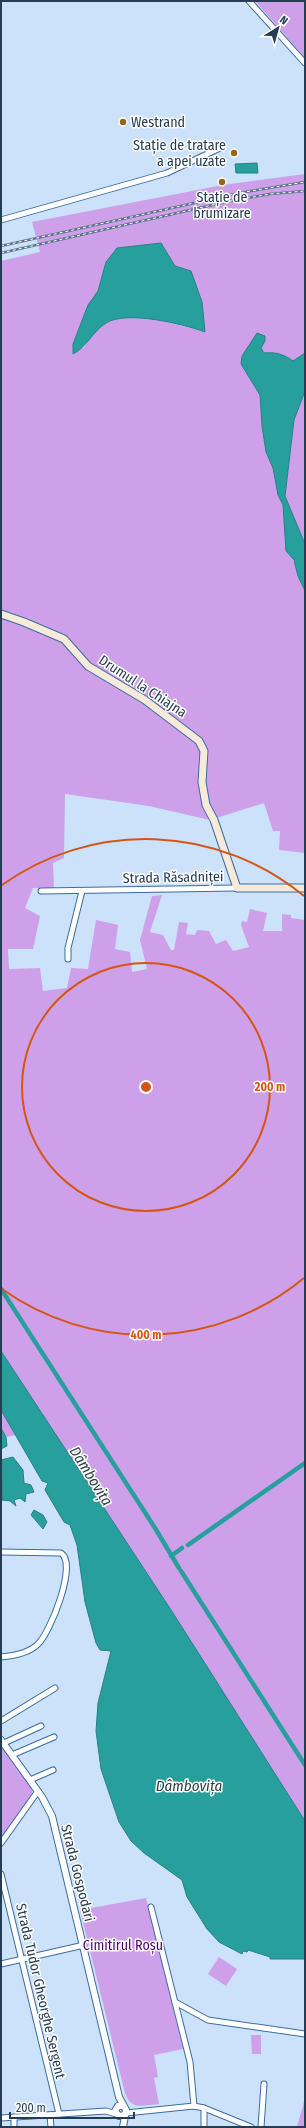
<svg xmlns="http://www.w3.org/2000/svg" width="306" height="2128" font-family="'Fira Sans Condensed',sans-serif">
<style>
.green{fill:#cda0e9;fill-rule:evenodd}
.water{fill:#279f9c;stroke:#278186}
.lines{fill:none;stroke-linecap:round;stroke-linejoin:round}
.canal{stroke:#279f9c;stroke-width:4.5}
.minor-casing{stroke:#3b6ca2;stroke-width:7}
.tertiary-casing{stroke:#3b6ca2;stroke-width:8}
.secondary-casing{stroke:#3b6ca2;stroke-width:9}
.minor{stroke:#fff;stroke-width:5}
.tertiary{stroke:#fff;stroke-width:6}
.secondary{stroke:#f8ead9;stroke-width:7}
.rail-casing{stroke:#5e748c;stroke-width:2.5}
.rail{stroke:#fff;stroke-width:1;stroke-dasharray:3;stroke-linecap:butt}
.ring{fill:none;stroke:#d55613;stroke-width:2}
.poi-dot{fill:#976518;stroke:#fff;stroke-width:1.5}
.labels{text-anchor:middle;stroke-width:3;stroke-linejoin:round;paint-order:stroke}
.poi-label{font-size:14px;fill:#263c54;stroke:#fff;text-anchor:start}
.street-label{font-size:14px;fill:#263c54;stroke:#fff}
.park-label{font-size:14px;fill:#4c036a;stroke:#fff}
.water-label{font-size:15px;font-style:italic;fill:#27403f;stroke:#fff}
.centre{fill:#d55613;stroke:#fff;stroke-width:2}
.ring-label{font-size:12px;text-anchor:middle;font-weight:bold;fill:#d55613;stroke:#fff;stroke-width:3;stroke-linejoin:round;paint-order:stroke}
</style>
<rect width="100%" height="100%" fill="#cce1fa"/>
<g class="green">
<path d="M 255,1 L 305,1 L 305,58 Z"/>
<path d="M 305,174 L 305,353 L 293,361 C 284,354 275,352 264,353 L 261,348 L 265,341 L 251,344 L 242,356 L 241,364 L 260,395 L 262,426 L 266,452 L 273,468 L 278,495 L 283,505 L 288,554 C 295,558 300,581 305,591 L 305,853 L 279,850 L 280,831 L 273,831 L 264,803 L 210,820 L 149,806 L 65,794 L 64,858 L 53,863 L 54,888 L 33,888 L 25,908 L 40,916 L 33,949 L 8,949 L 9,969 L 40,968 L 43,991 L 67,988 L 71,968 L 88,969 L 96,920 L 118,925 L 115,949 L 130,952 L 132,972 L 147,969 L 140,940 L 152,896 L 162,895 L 150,932 L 163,935 L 171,950 L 174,950 L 179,922 L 188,923 L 186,934 L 195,935 L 197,930 L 209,931 L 216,944 L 226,940 L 233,951 L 249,947 L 241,925 L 242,921 L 247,922 L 250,909 L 267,913 L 263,931 L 282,931 L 282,914 L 291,915 L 291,918 L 305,920 L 305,1821 L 173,1613 L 1,1351 L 1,261 L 40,252 L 32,222 L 223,185 ZM 161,243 L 175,266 L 205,332 C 177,325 136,310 108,322 C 97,327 89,340 83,349 L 88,305 L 98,291 L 117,248 Z"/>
<path d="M 305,391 L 305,544 L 285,496 L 294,420 Z"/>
<path d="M 1,1410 L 16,1435 L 6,1437 L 1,1428 Z"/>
<path d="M 1,1744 L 32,1788 L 32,1794 L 1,1838 Z"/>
<path d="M 146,1898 L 183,2049 L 154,2055 L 158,2077 L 154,2078 L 159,2104 C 143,2105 131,2111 125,2093 L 80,1910 Z"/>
<path d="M 219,1957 L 237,1969 L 226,1986 L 208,1974 Z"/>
<path d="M 251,2035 L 261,2035 L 261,2054 L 252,2054 Z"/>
<path d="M 305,2098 L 305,2127 L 297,2127 Z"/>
</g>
<g class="water">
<path d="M 257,163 L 258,173 L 236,173 L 235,164 Z"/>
<path d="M 161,243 L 175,266 L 191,271 L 202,302 L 205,332 C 183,324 127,310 106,323 C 93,331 87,347 73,354 L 73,344 L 88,305 L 98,291 L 106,262 L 117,248 Z"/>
<path d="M 257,333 L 265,336 L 265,341 L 261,348 L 264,353 C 275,352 284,354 293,361 L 305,353 L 305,391 L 294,420 L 285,496 L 305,544 L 305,591 L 298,576 L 294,560 L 286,551 L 283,505 L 278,495 L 273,468 L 266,452 L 262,426 L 260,395 L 241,364 L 242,356 Z"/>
<path d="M 1,1351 L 173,1613 L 305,1821 L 305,1959 L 270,1959 L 270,1957 L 248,1950 L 247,1952 L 243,1951 L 242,1954 L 219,1942 L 207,1929 L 187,1897 L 182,1880 L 144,1853 L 131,1841 L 119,1822 L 101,1769 L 96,1731 L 98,1703 L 111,1651 L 100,1650 L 96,1643 L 85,1602 L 77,1545 L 70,1525 L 64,1522 L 45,1490 L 48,1483 L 42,1481 L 1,1410 Z"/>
<path d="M 1,1428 L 6,1437 L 7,1446 L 1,1449 Z"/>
<path d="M 13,1457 L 23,1470 L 24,1483 L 31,1485 L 34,1492 L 26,1494 L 25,1502 L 20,1498 L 14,1500 L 16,1506 L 10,1501 L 2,1500 C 3,1486 1,1474 1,1460 Z"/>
<path d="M 34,1510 L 43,1515 L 47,1522 L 43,1529 L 31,1515 Z"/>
</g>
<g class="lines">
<g class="canal">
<path d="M 1,1289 L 155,1528 L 179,1568"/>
<path d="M 188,1545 L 305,1463"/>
<path d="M 171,1556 L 182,1548"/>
<path d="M 181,1571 L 305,1765"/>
</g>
<defs>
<g id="minor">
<path d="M 249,1 L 305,63"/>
<path d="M 1,220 L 167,173 L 222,147"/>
<path d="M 41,891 L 237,888"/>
<path d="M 68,959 L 68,948 L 82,891"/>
<path d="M 1,1552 L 61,1553 C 78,1564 50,1633 38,1644 C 29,1653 13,1656 1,1657"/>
<path d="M 1,1721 L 55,1688"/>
<path d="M 4,1743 L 41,1726"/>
<path d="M 12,1755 L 54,1737"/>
<path d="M 30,1780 L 53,1770"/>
<path d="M 1,1843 L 38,1791"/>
<path d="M 1,1874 L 59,2114"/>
<path d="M 151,1907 L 190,2062 L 194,2106"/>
<path d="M 1,1964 L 84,1945"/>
<path d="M 175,2002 L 208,2020 L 305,2034"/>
<path d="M 204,2108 L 204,2127"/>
<path d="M 126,2113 L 194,2106 L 204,2108 L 251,2127"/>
<path d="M 50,2115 L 51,2127"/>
<path d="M 14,2117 L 14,2127"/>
<path d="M 1,2118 L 106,2111 L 116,2114"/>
<path d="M 261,2127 L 264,2084"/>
</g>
<g id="tertiary">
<path d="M 1,1740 L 42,1797 L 52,1816 L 119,2097 L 126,2110 L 123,2127"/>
<path d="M 123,2106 L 118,2106 L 115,2111 L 119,2116 L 125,2115"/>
</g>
<path id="secondary" d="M 1,614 L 24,622 L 64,639 L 88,666 L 145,700 L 199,741 L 204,751 L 202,782 L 206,805 L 214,820 L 237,888 L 305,888"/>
</defs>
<use href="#minor" class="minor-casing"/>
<use href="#tertiary" class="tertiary-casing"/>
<use href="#secondary" class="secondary-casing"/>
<use href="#minor" class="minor"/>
<use href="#tertiary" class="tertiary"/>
<use href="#secondary" class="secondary"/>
<defs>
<g id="rail">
<path d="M 1,246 L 239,193 L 305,182"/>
<path d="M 1,253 L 230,201 L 270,194 L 305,191"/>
</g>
</defs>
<use href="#rail" class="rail-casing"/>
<use href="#rail" class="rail"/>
</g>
<g class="ring">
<circle cx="146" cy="1087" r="124"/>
<path d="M304 1278A248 248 0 0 1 2 1289M2 885A248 248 0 0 1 304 896"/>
</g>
<g class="poi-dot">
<circle cx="123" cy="122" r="4"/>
<circle cx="234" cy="153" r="4"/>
<circle cx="222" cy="182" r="4"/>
</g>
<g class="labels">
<g class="poi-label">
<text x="131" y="127">Westrand</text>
<text x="226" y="150" text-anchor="end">Stație de tratare<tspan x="226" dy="16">a apei uzate</tspan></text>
<text x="222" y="202" text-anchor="middle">Stație de<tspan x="222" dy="16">brumizare</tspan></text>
</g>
<g class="street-label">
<text transform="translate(143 686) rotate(33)" y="5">Drumul la Chiajna</text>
<text transform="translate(173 877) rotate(-1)" y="5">Strada Răsadniței</text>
<text transform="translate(78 1873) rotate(76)" y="5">Strada Gospodari</text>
<text transform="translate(41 1991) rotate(77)" y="5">Strada Tudor Gheorghe Sergent</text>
</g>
<g class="park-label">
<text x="123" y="1950">Cimitirul Roșu</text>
</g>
<g class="water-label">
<text transform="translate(91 1476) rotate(58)" y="5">Dâmbovița</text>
<text x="189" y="1791">Dâmbovița</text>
</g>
</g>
<circle cx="146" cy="1087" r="6" class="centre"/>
<g class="ring-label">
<text x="270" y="1091">200 m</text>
<text x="146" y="1339">400 m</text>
</g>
<rect width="306" height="2128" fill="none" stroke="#263c54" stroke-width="4"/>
<g transform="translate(278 28) rotate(37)" stroke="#ffffff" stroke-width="3" paint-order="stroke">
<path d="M0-3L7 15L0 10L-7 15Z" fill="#263c54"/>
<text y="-6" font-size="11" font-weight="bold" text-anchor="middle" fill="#263c54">N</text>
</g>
<path d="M10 2112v6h124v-6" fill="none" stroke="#263c54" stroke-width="2"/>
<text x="16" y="2112" font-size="12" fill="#263c54" stroke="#ffffff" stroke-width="3" paint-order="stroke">200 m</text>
</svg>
